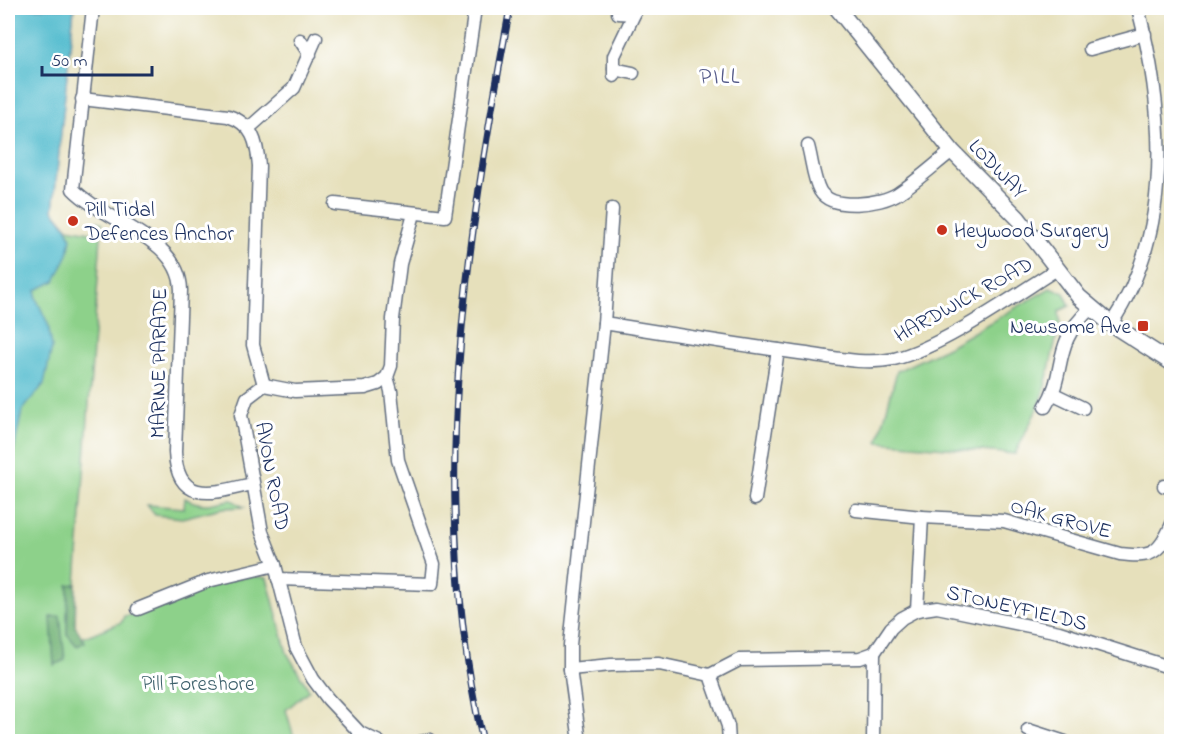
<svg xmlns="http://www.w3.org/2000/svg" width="1179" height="749" font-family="'Indie Flower',sans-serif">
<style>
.green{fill:#8dd18a;stroke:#548074;stroke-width:1.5}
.forest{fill:#72b376;stroke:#46716a;stroke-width:1.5}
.water{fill:#51bbce;stroke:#367596;stroke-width:1.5}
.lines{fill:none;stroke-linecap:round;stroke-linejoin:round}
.minor-casing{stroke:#626d7f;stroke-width:15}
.tertiary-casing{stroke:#626d7f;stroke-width:18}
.minor{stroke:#fff;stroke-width:12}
.tertiary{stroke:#fff;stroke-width:15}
.rail-casing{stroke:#1b2f5e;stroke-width:7}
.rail{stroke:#fff;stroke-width:4.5;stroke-dasharray:14;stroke-linecap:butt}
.poi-dot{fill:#c8321e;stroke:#fff;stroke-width:2}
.labels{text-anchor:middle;stroke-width:6;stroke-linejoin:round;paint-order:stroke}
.street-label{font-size:21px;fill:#1b2f5e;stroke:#fff}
.poi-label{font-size:21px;fill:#1b2f5e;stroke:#fff;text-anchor:start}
.park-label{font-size:21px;fill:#3d606b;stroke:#fff}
.quarter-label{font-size:24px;letter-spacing:1.5px;fill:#565c8a;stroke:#fff}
</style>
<rect width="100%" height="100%" fill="#fff"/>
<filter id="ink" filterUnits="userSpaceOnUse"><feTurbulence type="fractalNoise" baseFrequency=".0167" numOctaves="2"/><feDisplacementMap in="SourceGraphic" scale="12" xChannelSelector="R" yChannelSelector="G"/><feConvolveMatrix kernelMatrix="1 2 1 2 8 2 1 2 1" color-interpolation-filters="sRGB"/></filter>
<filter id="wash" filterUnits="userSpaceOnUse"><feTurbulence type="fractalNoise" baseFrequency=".008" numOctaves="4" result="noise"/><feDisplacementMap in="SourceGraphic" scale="24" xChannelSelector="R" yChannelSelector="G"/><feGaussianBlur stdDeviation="1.35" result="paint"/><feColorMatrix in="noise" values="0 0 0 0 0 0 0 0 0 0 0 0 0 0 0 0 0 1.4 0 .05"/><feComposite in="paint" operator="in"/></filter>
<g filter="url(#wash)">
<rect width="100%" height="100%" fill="#e6e0bb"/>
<g class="green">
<path d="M 8,8 L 74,8 L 53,210 L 68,228 L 96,233 L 97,221 L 102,223 L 76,584 L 68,586 L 67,634 L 84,642 L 82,638 L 122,622 L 124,616 C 167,612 225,568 267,578 L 287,653 L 309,690 L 286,710 L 295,741 L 8,741 Z"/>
<path d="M 1050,288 L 1064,293 L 1070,306 L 1059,311 L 1060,322 L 1042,399 L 1015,454 L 878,442 L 897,371 L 946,348 Z"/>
<path d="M 185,498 C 204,509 213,502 232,500 L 244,507 L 222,508 L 182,518 L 155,515 L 147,505 L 184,508 Z"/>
</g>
<g class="forest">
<path d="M 76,584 L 75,626 L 85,642 L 77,646 L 67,634 L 68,585 Z"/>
<path d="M 60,616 L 65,660 L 54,665 L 51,617 Z"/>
</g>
<path class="water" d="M 8,8 L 74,8 L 53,210 L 67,228 L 71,238 L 68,254 L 55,281 L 36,290 L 36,298 L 48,324 L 52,347 L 44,384 L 22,411 L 8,478 Z"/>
</g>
<g filter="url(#ink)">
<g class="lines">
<defs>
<g id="minor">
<path d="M 93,8 L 73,189 C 104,221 180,238 181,290 L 175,452 C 177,507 217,492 252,484"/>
<path d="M 618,13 L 634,14"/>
<path d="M 300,40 L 310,55"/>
<path d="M 1090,49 L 1145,34"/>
<path d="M 614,69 L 633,73"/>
<path d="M 614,76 L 614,56 L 637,8"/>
<path d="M 82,99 L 228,116 C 253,124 257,142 259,166 L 253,345 L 264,385"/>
<path d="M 249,128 L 294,88 L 316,38"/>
<path d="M 808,146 C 812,160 813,178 820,191 C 832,211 881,204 897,194 C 917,181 934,165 952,151"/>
<path d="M 335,204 L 445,216 L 475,8"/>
<path d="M 604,323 C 672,334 739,345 807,354 C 835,358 866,365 894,359 C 941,348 1014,296 1057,269"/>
<path d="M 1111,324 C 1174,230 1165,112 1138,8"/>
<path d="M 1054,394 L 1083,408"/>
<path d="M 1045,407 C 1068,371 1050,345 1091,308"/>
<path d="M 1164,486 L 1172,488"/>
<path d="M 755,499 L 778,350"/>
<path d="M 856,510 L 922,517 L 917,610"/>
<path d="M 922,517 L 1004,521 L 1120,554 C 1152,558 1159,554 1172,524"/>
<path d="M 278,579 L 432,584 L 434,564 L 398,460 L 391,391 L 387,377"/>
<path d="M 138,609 L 208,581 L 275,565"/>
<path d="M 570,669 L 611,665 L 659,664 L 710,675 L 728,726 L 729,742"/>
<path d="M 710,675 L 739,660 L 860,658 L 874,653 L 891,628 L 902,618 L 917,610 L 937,607 L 1059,632 L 1172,668"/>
<path d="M 1028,730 L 1065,742"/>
<path d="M 379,742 L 360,733 L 328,699 L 313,679 L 296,647 L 275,565 L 262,532 L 241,415 L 247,398 L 264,385 L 295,391 L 365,388 L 378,384 L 387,377 L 391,366 L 393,319 L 400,264 L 414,214"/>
<path d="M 420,742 L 430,740"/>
<path d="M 580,742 L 570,669 L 570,645 L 604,323 L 612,209"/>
<path d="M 873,742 L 874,653"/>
</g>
<path id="tertiary" d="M 837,8 L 952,151 L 1018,218 L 1079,297 L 1111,324 L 1172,363"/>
</defs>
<use href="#minor" class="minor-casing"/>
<use href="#tertiary" class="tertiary-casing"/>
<use href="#minor" class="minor"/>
<use href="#tertiary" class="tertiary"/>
<defs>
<path id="rail" d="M 483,742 C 426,497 465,250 510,8"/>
</defs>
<use href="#rail" class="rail-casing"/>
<use href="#rail" class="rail"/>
</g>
</g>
<g class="poi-dot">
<circle cx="73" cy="221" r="6"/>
<circle cx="942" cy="230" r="6"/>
<rect x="1137" y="320" width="12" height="12" rx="3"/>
</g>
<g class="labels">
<g class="street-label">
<text transform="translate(998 168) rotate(46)" y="7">LODWAY</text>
<text transform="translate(963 299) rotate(-29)" y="7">HARDWICK ROAD</text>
<text transform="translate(158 363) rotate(-89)" y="7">MARINE PARADE</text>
<text transform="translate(273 476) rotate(79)" y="7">AVON ROAD</text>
<text transform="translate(1061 518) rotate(15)" y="7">OAK GROVE</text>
<text transform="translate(1017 607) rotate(13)" y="7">STONEYFIELDS</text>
</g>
<g class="poi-label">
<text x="85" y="216">Pill Tidal<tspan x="85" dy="24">Defences Anchor</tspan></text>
<text x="954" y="237">Heywood Surgery</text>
<text x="1131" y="333" text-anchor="end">Newsome Ave</text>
</g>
<g class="park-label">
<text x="198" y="690">Pill Foreshore</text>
</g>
<g class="quarter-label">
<text x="720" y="83">PILL</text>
</g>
</g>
<rect width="1179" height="749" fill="none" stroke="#fff" stroke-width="30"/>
<path d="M42 66v9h110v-9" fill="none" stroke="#1b2f5e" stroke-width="3"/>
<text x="51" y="66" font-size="18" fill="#1b2f5e" stroke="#ffffff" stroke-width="4.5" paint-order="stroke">50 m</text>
</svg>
